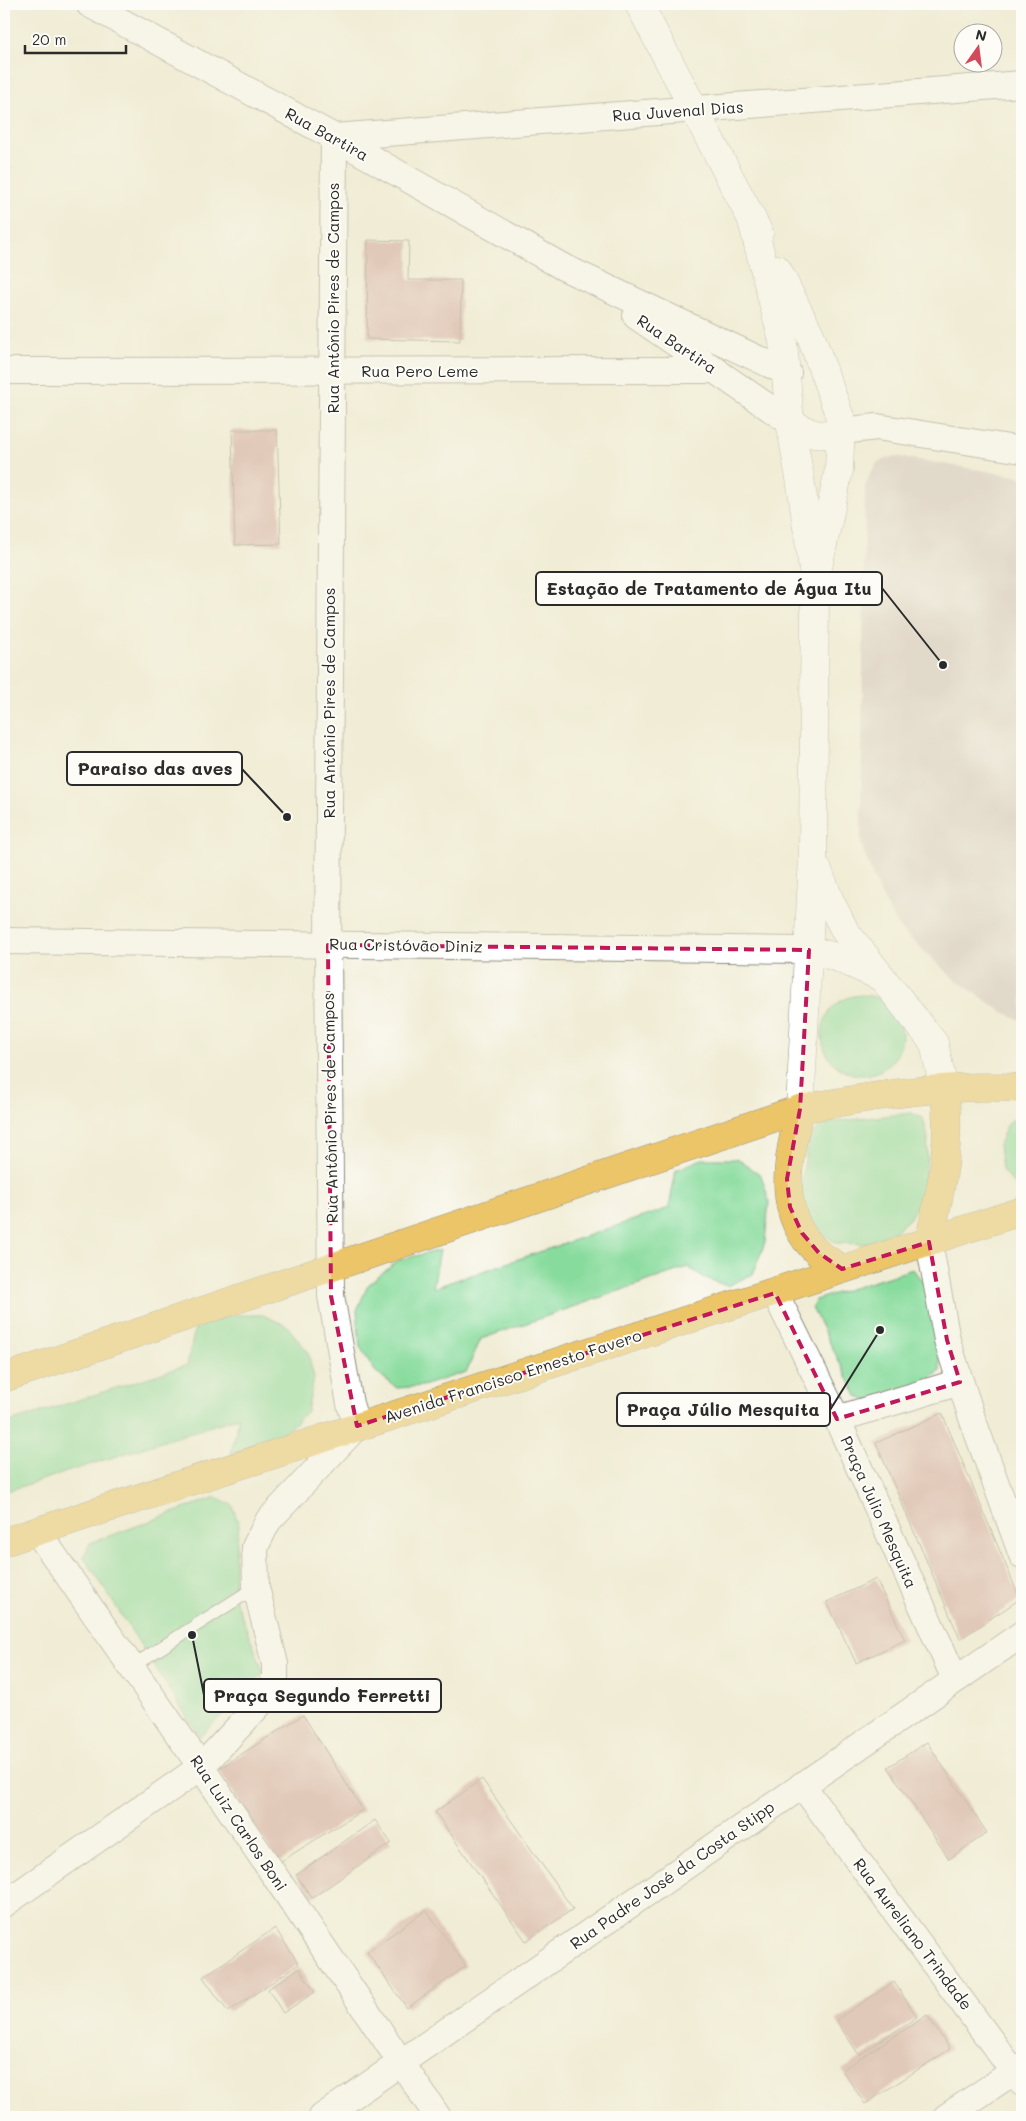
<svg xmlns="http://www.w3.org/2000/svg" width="1026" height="2121" font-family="Mali,sans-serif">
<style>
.industrial{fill:#cfc0bb}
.green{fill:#87db9c;stroke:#598364}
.building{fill:#cf9d97}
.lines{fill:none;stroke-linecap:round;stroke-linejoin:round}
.service-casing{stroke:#8e8c80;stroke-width:14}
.minor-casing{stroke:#8e8c80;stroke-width:28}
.tertiary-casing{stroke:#8e8c80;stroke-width:29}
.primary-casing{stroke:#8e8c80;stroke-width:29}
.service{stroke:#fff;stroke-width:12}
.minor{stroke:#fff;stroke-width:26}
.tertiary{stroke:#fff;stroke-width:28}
.primary{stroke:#ecc569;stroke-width:28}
.marked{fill:none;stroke:#c2185b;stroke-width:4;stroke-dasharray:10 6;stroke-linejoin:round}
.labels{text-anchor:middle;stroke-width:4;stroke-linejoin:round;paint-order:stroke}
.street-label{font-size:16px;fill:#2b2b2b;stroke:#fdfcf7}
.leader{fill:none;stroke:#2b2b2b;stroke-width:2}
.callout-dot{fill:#2b2b2b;stroke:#fdfcf7;stroke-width:2}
.callout{fill:#fdfcf7;stroke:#2b2b2b;stroke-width:2}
.callout-label{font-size:18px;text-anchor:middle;font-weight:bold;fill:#2b2b2b}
</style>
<rect width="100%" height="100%" fill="#fdfcf7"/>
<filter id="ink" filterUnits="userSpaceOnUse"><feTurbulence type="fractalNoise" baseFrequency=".02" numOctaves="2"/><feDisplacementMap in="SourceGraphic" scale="10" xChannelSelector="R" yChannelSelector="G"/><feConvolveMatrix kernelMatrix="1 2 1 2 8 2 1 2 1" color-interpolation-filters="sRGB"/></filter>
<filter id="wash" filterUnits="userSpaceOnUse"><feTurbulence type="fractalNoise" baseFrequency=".0096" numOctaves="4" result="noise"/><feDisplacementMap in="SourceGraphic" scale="20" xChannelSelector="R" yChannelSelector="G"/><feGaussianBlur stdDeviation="1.12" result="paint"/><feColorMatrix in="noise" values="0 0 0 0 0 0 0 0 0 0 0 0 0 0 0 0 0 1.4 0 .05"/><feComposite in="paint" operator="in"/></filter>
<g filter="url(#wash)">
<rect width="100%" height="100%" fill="#f0ecd5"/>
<path class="industrial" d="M 895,456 L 1022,477 L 1022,1021 L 1000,1010 L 953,978 L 899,928 L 878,889 L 861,844 L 865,487 L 871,472 L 878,462 Z"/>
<g class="green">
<circle cx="862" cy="1035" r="40"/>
<path d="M 911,1113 L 923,1118 L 928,1138 L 925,1192 L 909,1219 L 886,1239 L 867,1244 L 836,1243 L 809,1224 L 800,1190 L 809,1138 L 823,1123 Z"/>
<path d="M 1022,1115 L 1022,1186 L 1016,1186 L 1002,1170 L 999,1145 L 1008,1122 Z"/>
<path d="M 702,1159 L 738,1159 L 761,1175 L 769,1201 L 765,1242 L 753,1274 L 727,1286 L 703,1277 L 688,1267 L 481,1339 L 466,1372 L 422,1386 L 397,1388 L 375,1371 L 360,1347 L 357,1310 L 368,1285 L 399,1260 L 440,1250 L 433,1288 L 669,1208 L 676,1170 Z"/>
<path d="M 913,1269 L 931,1293 L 940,1352 L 940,1371 L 926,1383 L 867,1401 L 857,1396 L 812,1308 L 815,1300 Z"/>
<path d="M 234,1315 L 263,1315 L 287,1326 L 308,1352 L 314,1378 L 307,1411 L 291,1427 L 274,1439 L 231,1454 L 239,1417 L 4,1492 L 4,1424 L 187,1365 L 196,1325 Z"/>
<path d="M 216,1497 L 232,1505 L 239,1525 L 235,1559 L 234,1597 L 264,1673 L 200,1737 L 84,1557 L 90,1543 Z"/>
</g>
<g id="blocks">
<g class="building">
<path d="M 368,240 L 409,241 L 408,280 L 461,280 L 460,341 L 367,339 Z"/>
<path d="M 232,430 L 277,430 L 281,544 L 235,545 Z"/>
<path d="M 942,1413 L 1020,1599 L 960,1639 L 876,1443 Z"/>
<path d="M 876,1579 L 905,1640 L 856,1663 L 827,1602 Z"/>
<path d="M 303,1715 L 363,1810 L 278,1863 L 218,1769 Z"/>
<path d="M 927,1742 L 987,1833 L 949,1859 L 888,1767 Z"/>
<path d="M 482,1779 L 573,1909 L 526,1941 L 435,1812 Z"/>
<path d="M 375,1820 L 391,1843 L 312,1898 L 296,1875 Z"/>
<path d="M 426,1910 L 466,1966 L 407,2008 L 367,1952 Z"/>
<path d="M 275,1928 L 299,1964 L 228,2012 L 203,1977 Z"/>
<path d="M 299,1968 L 315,1992 L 283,2013 L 268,1989 Z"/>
<path d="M 894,1982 L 917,2017 L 859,2055 L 836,2020 Z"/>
<path d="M 927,2015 L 950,2049 L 865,2104 L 842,2070 Z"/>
</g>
</g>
</g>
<g filter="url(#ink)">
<use href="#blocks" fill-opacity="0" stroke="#8e8c80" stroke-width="1"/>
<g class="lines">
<defs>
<path id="service" d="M 131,1667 L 256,1587"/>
<g id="minor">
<path d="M 89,4 L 334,137 L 563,267 L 788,373"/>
<path d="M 636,316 L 790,422"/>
<path d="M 4,371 L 716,370"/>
<path d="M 841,431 L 877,427 L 1022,450"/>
<path d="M 4,941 L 809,950"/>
<path d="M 929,1242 L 947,1340 L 972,1418 L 1022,1555"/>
<path d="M 775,1293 L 837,1419 L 955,1679"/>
<path d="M 837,1419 L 960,1382"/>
<path d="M 37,1531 L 201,1767 L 438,2117"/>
<path d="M 802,1785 L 1022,2083"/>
<path d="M 4,1904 L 201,1767 L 271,1692 L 275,1680 L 275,1664 L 256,1587 L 255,1547 L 268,1521 L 357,1426 L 350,1404 L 331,1296 L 328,945 L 334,137 L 1022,84"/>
<path d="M 322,2117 L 1022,1634"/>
<path d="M 946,2117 L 1022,2066"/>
</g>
<g id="tertiary">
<path d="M 639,4 L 759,233"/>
<path d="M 751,217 L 783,341 L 790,422 L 800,478 L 815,583 L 813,857 L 800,1109"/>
<path d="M 777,269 L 810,334 L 841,420 L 839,470 L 819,563"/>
<path d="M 790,422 C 812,435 817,438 841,431"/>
<path d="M 817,868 L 830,901 L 845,931 L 934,1043 L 944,1090"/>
<path d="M 809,950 L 836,957 L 879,976"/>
</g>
<g id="primary">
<path d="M 800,1109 C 788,1160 774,1214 819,1254 C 826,1259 835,1264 842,1269"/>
<path d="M 929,1242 C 941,1188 952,1145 944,1090"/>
<path d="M 4,1378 L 800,1109 C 873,1096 948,1083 1022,1088"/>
<path d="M 4,1542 L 1022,1211"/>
</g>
</defs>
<use href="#service" class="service-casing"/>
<use href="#minor" class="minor-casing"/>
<use href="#tertiary" class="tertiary-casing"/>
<use href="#primary" class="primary-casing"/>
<use href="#service" class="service"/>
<use href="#minor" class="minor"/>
<use href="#tertiary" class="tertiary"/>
<use href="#primary" class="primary"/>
</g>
</g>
<path d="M0 0H1026V2121H0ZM 328,945 L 809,950 L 800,1109 L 787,1179 L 790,1207 L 802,1233 L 819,1253 L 842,1269 L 929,1242 L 947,1340 L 960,1382 L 837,1419 L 775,1293 L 357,1426 L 331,1296 Z" fill="#f0ecd5" fill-opacity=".55" fill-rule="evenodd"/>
<path class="marked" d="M 328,945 L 809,950 L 800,1109 L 787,1179 L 790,1207 L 802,1233 L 819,1253 L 842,1269 L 929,1242 L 947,1340 L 960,1382 L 837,1419 L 775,1293 L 357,1426 L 331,1296 Z"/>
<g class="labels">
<g class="street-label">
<text transform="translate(678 111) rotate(-4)" y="6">Rua Juvenal Dias</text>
<text transform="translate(327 134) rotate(29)" y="6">Rua Bartira</text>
<text transform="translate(333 298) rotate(-90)" y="6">Rua Antônio Pires de Campos</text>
<text transform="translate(677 344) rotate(34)" y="6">Rua Bartira</text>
<text x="420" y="377">Rua Pero Leme</text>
<text transform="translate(329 703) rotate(-90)" y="6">Rua Antônio Pires de Campos</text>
<text transform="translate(406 945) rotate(1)" y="6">Rua Cristóvão Diniz</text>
<text transform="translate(330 1108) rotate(-91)" y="6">Rua Antônio Pires de Campos</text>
<text transform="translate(513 1376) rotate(-18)" y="6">Avenida Francisco Ernesto Favero</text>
<text transform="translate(879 1512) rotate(66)" y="6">Praça Julio Mesquita</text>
<text transform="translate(239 1823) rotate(56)" y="6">Rua Luiz Carlos Boni</text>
<text transform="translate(672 1875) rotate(-35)" y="6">Rua Padre José da Costa Stipp</text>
<text transform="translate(913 1934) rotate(53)" y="6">Rua Aureliano Trindade</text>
</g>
</g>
<path class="leader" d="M943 665L882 588M287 817L242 769M880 1330L830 1410M192 1635L204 1695"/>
<g class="callout-dot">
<circle cx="943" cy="665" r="5"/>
<circle cx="287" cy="817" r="5"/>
<circle cx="880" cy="1330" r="5"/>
<circle cx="192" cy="1635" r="5"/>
</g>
<g class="callout">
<rect x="536" y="572" width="346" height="33" rx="5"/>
<rect x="67" y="752" width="175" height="33" rx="5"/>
<rect x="617" y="1393" width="213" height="33" rx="5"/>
<rect x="204" y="1679" width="237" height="33" rx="5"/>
</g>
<g class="callout-label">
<text x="709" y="595">Estação de Tratamento de Água Itu</text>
<text x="155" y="775">Paraiso das aves</text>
<text x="723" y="1416">Praça Júlio Mesquita</text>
<text x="322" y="1702">Praça Segundo Ferretti</text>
</g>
<rect width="1026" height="2121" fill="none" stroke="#fdfcf7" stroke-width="20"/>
<g transform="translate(978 48) rotate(14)"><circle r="24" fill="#fdfcf7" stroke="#a9a8a5"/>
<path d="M0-4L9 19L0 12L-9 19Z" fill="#d1495b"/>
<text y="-8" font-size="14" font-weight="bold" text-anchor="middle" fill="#2b2b2b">N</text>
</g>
<path d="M25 45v8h101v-8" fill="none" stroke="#2b2b2b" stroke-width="2.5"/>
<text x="32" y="45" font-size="15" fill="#2b2b2b" stroke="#fdfcf7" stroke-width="4" paint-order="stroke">20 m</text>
</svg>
